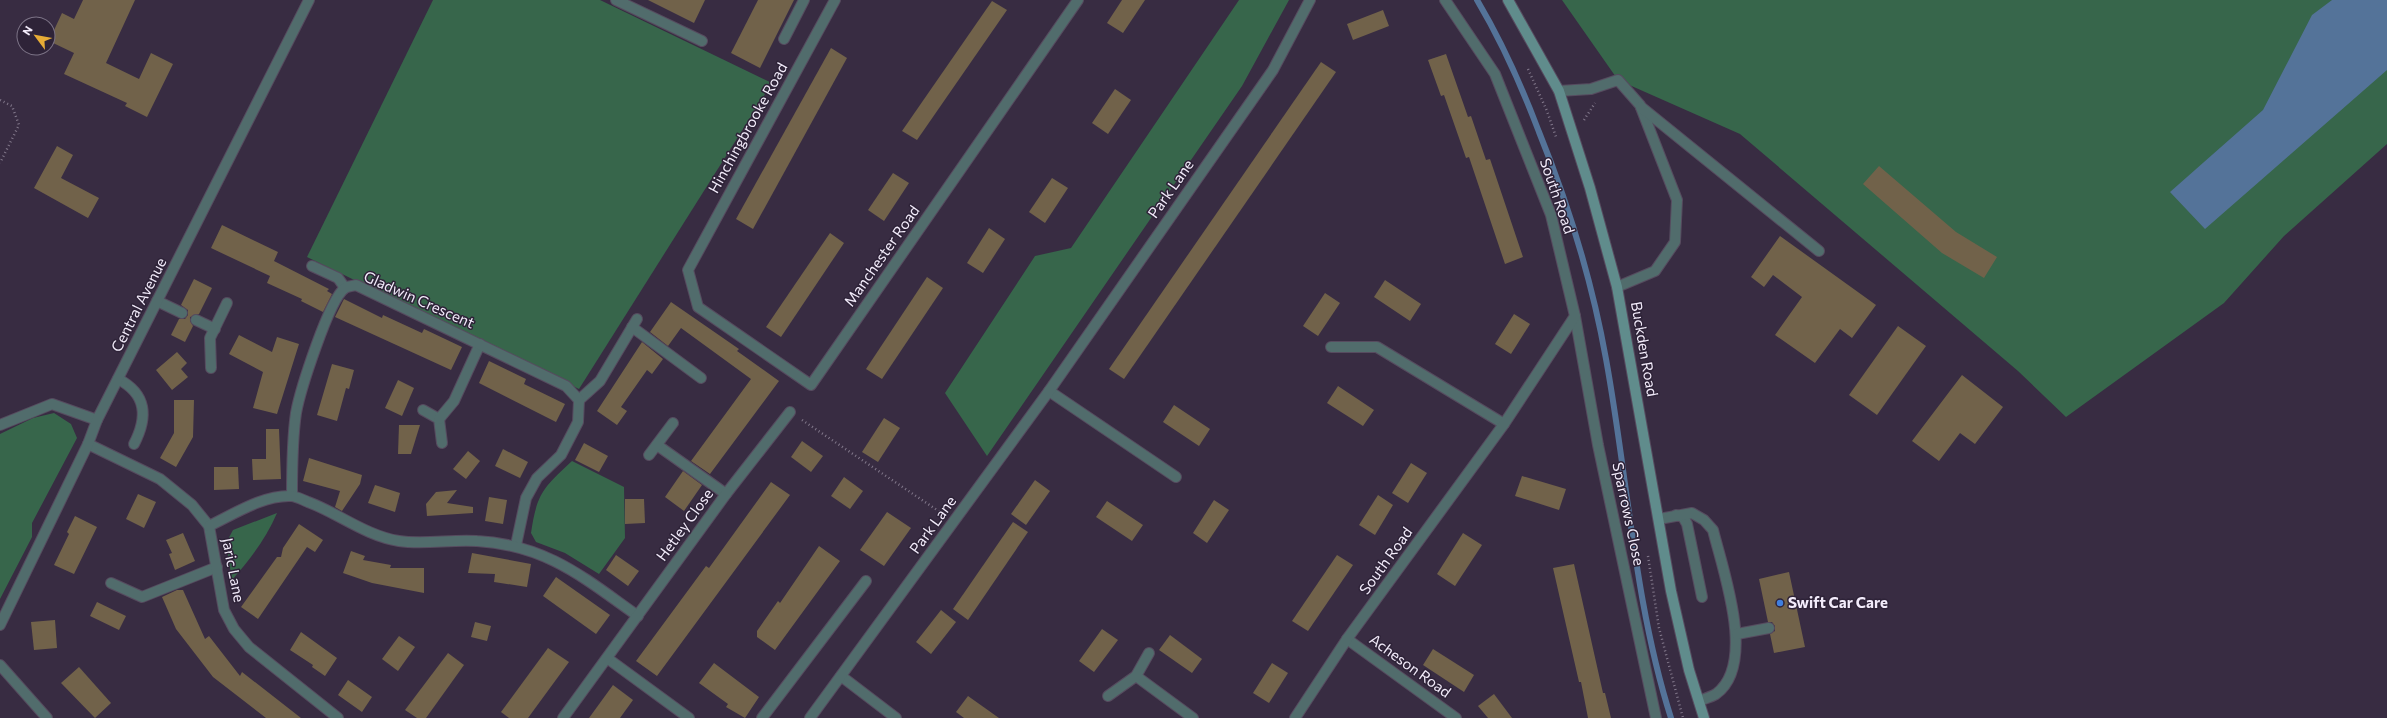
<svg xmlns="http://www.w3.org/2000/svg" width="2387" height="718" font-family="Commissioner,sans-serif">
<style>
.green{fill:#37664b}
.water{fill:#547399}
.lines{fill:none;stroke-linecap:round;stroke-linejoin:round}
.stream{stroke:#547399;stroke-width:6}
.building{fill:#71624a}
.lane-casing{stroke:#564b5f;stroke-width:12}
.street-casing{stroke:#564b5f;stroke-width:12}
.secondary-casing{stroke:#564b5f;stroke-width:12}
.path{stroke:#82788b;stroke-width:2.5;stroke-dasharray:1 3;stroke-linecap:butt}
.lane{stroke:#516c6c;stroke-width:10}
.street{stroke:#516c6c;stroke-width:10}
.secondary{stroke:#608c8c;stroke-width:10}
.shop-dot{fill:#3f7fe0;stroke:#2e2338;stroke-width:1.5}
.labels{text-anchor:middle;stroke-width:3;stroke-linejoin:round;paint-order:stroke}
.street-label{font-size:15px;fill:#f2ebfa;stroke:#2e2338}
.poi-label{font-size:15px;font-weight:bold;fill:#f2ebfa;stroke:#2e2338;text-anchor:start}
</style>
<rect width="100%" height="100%" fill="#382c42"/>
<g class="green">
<path d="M 433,0 L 600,0 L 772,83 L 579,389 L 307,257 Z"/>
<path d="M 1239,0 L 1289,0 L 1242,86 L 987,456 L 945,393 L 1035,256 L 1071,248 Z"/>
<path d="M 1562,0 L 2387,0 L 2387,144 L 2284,236 L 2224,303 L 2066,417 L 2018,371 L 1740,134 L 1618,80 Z"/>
<path d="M 54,413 L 71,424 L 77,438 L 32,523 L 32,537 L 0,599 L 0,434 L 33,418 Z"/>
<path d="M 572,461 L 624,487 L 625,538 L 599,574 L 565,553 L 536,542 L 531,533 C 537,493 543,488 572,461 Z"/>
<path d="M 277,513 C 266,539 250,559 232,580 L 226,543 L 233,530 Z"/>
</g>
<path class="water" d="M 2332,0 L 2387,0 L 2387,70 L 2205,229 L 2170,192 L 2263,110 L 2312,15 Z"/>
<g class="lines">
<path class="stream" d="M 1477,0 C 1502,42 1522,87 1539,132 C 1569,206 1592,281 1606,359 C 1628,479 1634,602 1671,718"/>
</g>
<g class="building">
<path d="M 83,0 L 135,0 L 106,63 L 139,79 L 151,53 L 173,64 L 147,117 L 125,106 L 127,103 L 64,74 L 74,53 L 49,41 L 62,13 L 74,19 Z"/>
<path d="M 648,0 L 705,0 L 694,23 Z"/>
<path d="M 758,0 L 794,0 L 760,68 L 731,53 Z"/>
<path d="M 1122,0 L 1145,0 L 1123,33 L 1107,23 Z"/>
<path d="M 992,1 L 1007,10 L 917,140 L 902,131 Z"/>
<path d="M 1383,10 L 1389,26 L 1353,40 L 1347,24 Z"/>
<path d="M 831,48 L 847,58 L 753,229 L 736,219 Z"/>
<path d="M 1446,54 L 1468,117 L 1471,116 L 1486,160 L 1490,159 L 1523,257 L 1505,264 L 1469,157 L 1466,158 L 1444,95 L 1441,96 L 1428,60 Z"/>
<path d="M 1321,62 L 1336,72 L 1124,379 L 1109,369 Z"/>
<path d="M 1115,89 L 1131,100 L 1108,134 L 1092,123 Z"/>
<path d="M 57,146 L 73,155 L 61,178 L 99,198 L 88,218 L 34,188 Z"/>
<path d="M 1879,166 L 1956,232 L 1997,257 L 1984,278 L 1942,253 L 1863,184 Z"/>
<path d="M 893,173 L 909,183 L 884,221 L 868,210 Z"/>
<path d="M 1052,178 L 1068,188 L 1045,223 L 1029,212 Z"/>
<path d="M 222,225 L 278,252 L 274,261 L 329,289 L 327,291 L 332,294 L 323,312 L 301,301 L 302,299 L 267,283 L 270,276 L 211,248 Z"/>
<path d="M 989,228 L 1005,239 L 983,273 L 967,263 Z"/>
<path d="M 830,233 L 844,243 L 781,337 L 766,327 Z"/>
<path d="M 1780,236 L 1876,305 L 1852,338 L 1840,329 L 1815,363 L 1775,335 L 1802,297 L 1773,275 L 1764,287 L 1751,277 Z"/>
<path d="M 927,277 L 943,288 L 882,379 L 866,369 Z"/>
<path d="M 194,279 L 212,288 L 199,314 L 190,317 L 190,321 L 193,326 L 185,342 L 171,335 L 179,319 L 185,319 L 188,315 L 188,310 L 181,305 Z"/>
<path d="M 1385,280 L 1421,304 L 1410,321 L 1374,297 Z"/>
<path d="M 1325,293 L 1340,303 L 1318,336 L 1303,326 Z"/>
<path d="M 344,299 L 382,318 L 383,315 L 422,333 L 424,329 L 462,347 L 451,370 L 335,317 Z"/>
<path d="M 671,302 L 739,349 L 737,351 L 779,381 L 710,474 L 691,461 L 751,379 L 681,328 L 668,346 L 650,332 Z"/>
<path d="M 1514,314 L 1530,324 L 1511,354 L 1495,344 Z"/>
<path d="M 1898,326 L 1926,346 L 1877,415 L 1849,395 Z"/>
<path d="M 239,335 L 272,352 L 277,337 L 299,344 L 277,414 L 253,408 L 263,372 L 229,354 Z"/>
<path d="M 642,342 L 663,359 L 652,374 L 647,370 L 621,407 L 627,411 L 617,425 L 597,411 Z"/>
<path d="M 177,352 L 187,363 L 181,369 L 188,377 L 172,390 L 156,370 Z"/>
<path d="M 489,361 L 526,379 L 524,384 L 565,404 L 556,422 L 479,383 Z"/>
<path d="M 332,364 L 354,370 L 349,389 L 346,388 L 337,421 L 317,415 Z"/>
<path d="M 1962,375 L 2003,407 L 1975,444 L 1960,433 L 1939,461 L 1912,441 Z"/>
<path d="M 398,380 L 414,388 L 402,416 L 385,408 Z"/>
<path d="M 1338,386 L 1374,410 L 1363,426 L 1327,403 Z"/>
<path d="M 174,400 L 194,400 L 193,437 L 176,467 L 160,458 L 174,433 Z"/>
<path d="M 1174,405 L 1210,429 L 1199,446 L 1163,422 Z"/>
<path d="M 884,418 L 900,428 L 878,462 L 862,452 Z"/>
<path d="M 399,425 L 420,425 L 411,454 L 398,454 Z"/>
<path d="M 266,429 L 279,429 L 281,479 L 253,480 L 252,459 L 266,459 Z"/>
<path d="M 802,441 L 823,456 L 811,472 L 791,457 Z"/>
<path d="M 584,443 L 608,456 L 599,472 L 575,460 Z"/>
<path d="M 503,449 L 528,462 L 520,478 L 495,466 Z"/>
<path d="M 468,451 L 480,461 L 466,479 L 453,469 Z"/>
<path d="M 309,458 L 362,475 L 360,484 L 342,511 L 335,507 L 340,491 L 303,481 Z"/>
<path d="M 1411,463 L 1427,473 L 1408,503 L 1392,493 Z"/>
<path d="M 214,467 L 238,467 L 239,489 L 214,490 Z"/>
<path d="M 683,471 L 702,485 L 684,511 L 665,497 Z"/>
<path d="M 1522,476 L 1566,489 L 1559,510 L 1515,496 Z"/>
<path d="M 844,477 L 863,491 L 850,509 L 831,496 Z"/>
<path d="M 1035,480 L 1050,491 L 1026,525 L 1011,514 Z"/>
<path d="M 771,482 L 790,495 L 657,676 L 636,661 L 706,566 L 709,568 Z"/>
<path d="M 375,485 L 400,493 L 395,512 L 368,503 Z"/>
<path d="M 457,490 L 447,503 L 473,507 L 473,513 L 427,516 L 426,504 L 436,492 Z"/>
<path d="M 138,494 L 156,502 L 144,528 L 126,519 Z"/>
<path d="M 1378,495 L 1393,505 L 1375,535 L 1359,525 Z"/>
<path d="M 489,497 L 507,500 L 503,524 L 485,521 Z"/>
<path d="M 625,499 L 644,499 L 645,523 L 625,524 Z"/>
<path d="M 1214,500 L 1229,510 L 1207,543 L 1193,533 Z"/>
<path d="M 1107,501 L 1143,525 L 1132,541 L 1096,517 Z"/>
<path d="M 887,512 L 911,528 L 884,566 L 860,550 Z"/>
<path d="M 75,516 L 97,527 L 74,574 L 54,565 L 69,534 L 67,532 Z"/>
<path d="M 1013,522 L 1028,532 L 968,620 L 953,609 Z"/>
<path d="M 299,524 L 323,540 L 315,552 L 307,547 L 258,619 L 241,607 L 277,557 L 281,557 L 283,548 Z"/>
<path d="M 183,533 L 195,561 L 175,570 L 169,554 L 172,553 L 166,540 Z"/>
<path d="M 1463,533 L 1482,545 L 1455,586 L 1437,574 Z"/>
<path d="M 819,546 L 840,561 L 775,650 L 757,637 L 757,631 L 778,601 L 780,603 Z"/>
<path d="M 351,551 L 365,556 L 363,560 L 391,565 L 390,568 L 424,568 L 424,593 L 372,583 L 343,573 Z"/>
<path d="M 472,553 L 531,564 L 527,587 L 494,582 L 495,574 L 468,573 Z"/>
<path d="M 616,555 L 639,571 L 628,586 L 606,570 Z"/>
<path d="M 1337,555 L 1353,565 L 1308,631 L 1292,621 Z"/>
<path d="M 1574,564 L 1603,693 L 1605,693 L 1611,718 L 1588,718 L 1581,682 L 1579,682 L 1553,568 Z"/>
<path d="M 1789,572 L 1805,647 L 1774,653 L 1770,634 L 1775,631 L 1775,626 L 1772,622 L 1768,622 L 1759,579 Z"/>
<path d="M 556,577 L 610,615 L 596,634 L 543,596 Z"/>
<path d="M 177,590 L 183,590 L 205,639 L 209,636 L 240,676 L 242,672 L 301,718 L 266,718 L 213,677 L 176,629 L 162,597 Z"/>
<path d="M 97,602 L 126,616 L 119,630 L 90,616 Z"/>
<path d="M 941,610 L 956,622 L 931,654 L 916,642 Z"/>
<path d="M 55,620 L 57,648 L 34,650 L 31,622 Z"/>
<path d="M 475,622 L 491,626 L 487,641 L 471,637 Z"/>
<path d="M 1102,629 L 1118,640 L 1094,672 L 1079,661 Z"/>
<path d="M 301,632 L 337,658 L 325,676 L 312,667 L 313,665 L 290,650 Z"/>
<path d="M 1170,635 L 1202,659 L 1192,673 L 1159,650 Z"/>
<path d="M 399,636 L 415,647 L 398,671 L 382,659 Z"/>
<path d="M 548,648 L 569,662 L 528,718 L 509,718 L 501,712 Z"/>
<path d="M 1433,649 L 1474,675 L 1464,692 L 1423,665 Z"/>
<path d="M 448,653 L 464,665 L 426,718 L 417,718 L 405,710 Z"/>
<path d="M 714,663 L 759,697 L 745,718 L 726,707 L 728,704 L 699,683 Z"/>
<path d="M 1272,663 L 1288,673 L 1269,703 L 1253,693 Z"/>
<path d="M 79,667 L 111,703 L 95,718 L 61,683 Z"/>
<path d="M 348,680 L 372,697 L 362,712 L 338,695 Z"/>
<path d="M 613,685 L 633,700 L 620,718 L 589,718 Z"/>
<path d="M 1494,694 L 1512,718 L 1488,718 L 1478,706 Z"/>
<path d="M 968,696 L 999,718 L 964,718 L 956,712 Z"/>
</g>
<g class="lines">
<defs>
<g id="lane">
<path d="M 1559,91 L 1591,89 L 1618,80 L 1640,105 L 1677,200 L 1675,242 L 1655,271 L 1617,287"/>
<path d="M 1641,107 L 1819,251"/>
<path d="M 157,301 L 182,313"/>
<path d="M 196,320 L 215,329"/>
<path d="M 632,327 L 701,378"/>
<path d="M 211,368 L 210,338 L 227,303"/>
<path d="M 118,379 C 147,394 148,417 134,444"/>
<path d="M 657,445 L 726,494"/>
<path d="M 649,455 L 673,423"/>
<path d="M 1676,515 L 1683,517 L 1687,524 L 1702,597"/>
<path d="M 1659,519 L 1692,513 L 1704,520 L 1713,530 C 1723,571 1757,664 1716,694 C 1711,697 1704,699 1699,701"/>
<path d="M 111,583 L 142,597 L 217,567"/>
<path d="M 1737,634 L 1769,628"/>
</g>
<g id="street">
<path d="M 616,0 L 702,41"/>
<path d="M 835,0 L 688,270 L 698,307 L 811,385 L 1078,0"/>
<path d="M 784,39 L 804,0"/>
<path d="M 312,266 L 338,278 L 345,288"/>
<path d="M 1575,316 L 1598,445 L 1656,718"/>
<path d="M 1331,347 L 1377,347 L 1504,424"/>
<path d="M 1049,391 L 1176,477"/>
<path d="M 579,400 L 600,381 L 637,319"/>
<path d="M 423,410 L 439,419 L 442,443"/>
<path d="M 439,419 L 454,401 L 480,344"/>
<path d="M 0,425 L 52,404 L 97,420"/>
<path d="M 88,444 L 160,479 L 192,505 L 209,526 L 224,610 L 234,629 L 249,647 L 338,718"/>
<path d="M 292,496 C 292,468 292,440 296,413 C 300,391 329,299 345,288 C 348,286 353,286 356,285 L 566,386 L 579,400 L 578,422 L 561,455 L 537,478 L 526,498 L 516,545"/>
<path d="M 209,526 C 234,514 263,495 291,496 C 296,496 303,500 308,502 C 338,513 366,536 399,541 C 424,545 452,539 477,541 C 547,545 584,578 638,616"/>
<path d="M 0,625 L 88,444 L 97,420 L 309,0"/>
<path d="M 1347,639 L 1456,718"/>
<path d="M 607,658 L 689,718"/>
<path d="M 0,665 L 47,718"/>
<path d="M 841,676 L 896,718"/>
<path d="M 1136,676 L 1193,718"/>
<path d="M 1108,696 L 1136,676 L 1149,653"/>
<path d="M 563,718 L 726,494 L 790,412"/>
<path d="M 762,718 L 866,581"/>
<path d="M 810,718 L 1049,391 L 1273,70 L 1310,0"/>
<path d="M 1295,718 L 1347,639 L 1504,424 L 1575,316 L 1551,215 L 1495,74 L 1445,0"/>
</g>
<path id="secondary" d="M 1508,0 L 1559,91 L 1590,188 L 1617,287 L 1671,591 L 1689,670 L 1704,718"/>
</defs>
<use href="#lane" class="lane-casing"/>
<use href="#street" class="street-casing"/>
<use href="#secondary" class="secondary-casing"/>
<g class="path">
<path d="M 1528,69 L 1547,111 L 1556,137"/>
<path d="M 0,100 L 12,106 L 19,125 L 0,163"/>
<path d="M 1584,120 L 1595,103"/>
<path d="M 802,420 L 943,514"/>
<path d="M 1648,556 L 1659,628 L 1683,718"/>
</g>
<use href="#lane" class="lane"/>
<use href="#street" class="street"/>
<use href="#secondary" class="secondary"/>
</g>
<circle class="shop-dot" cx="1780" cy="603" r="4"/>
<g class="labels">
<g class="street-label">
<text transform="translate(748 128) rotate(-61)" y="5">Hinchingbrooke Road</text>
<text transform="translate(1171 189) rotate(-55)" y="5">Park Lane</text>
<text transform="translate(1557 196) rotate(71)" y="5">South Road</text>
<text transform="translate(882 256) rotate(-55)" y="5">Manchester Road</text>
<text transform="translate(419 300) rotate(24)" y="5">Gladwin Crescent</text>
<text transform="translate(139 305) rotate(-63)" y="5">Central Avenue</text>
<text transform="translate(1644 349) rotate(80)" y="5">Buckden Road</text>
<text transform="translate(1628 514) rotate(78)" y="5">Sparrows Close</text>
<text transform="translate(685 525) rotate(-54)" y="5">Hetley Close</text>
<text transform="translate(933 525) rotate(-54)" y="5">Park Lane</text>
<text transform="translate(1386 561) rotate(-54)" y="5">South Road</text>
<text transform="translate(233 570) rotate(79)" y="5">Jaric Lane</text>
<text transform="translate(1410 666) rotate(36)" y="5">Acheson Road</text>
</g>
<g class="poi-label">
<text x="1788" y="608">Swift Car Care</text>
</g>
</g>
<g transform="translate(36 36) rotate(302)"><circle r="19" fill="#2e2338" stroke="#7c7386"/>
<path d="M0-3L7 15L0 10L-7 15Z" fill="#e7ac36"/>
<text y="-6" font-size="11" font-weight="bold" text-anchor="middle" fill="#f2ebfa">N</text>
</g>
</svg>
